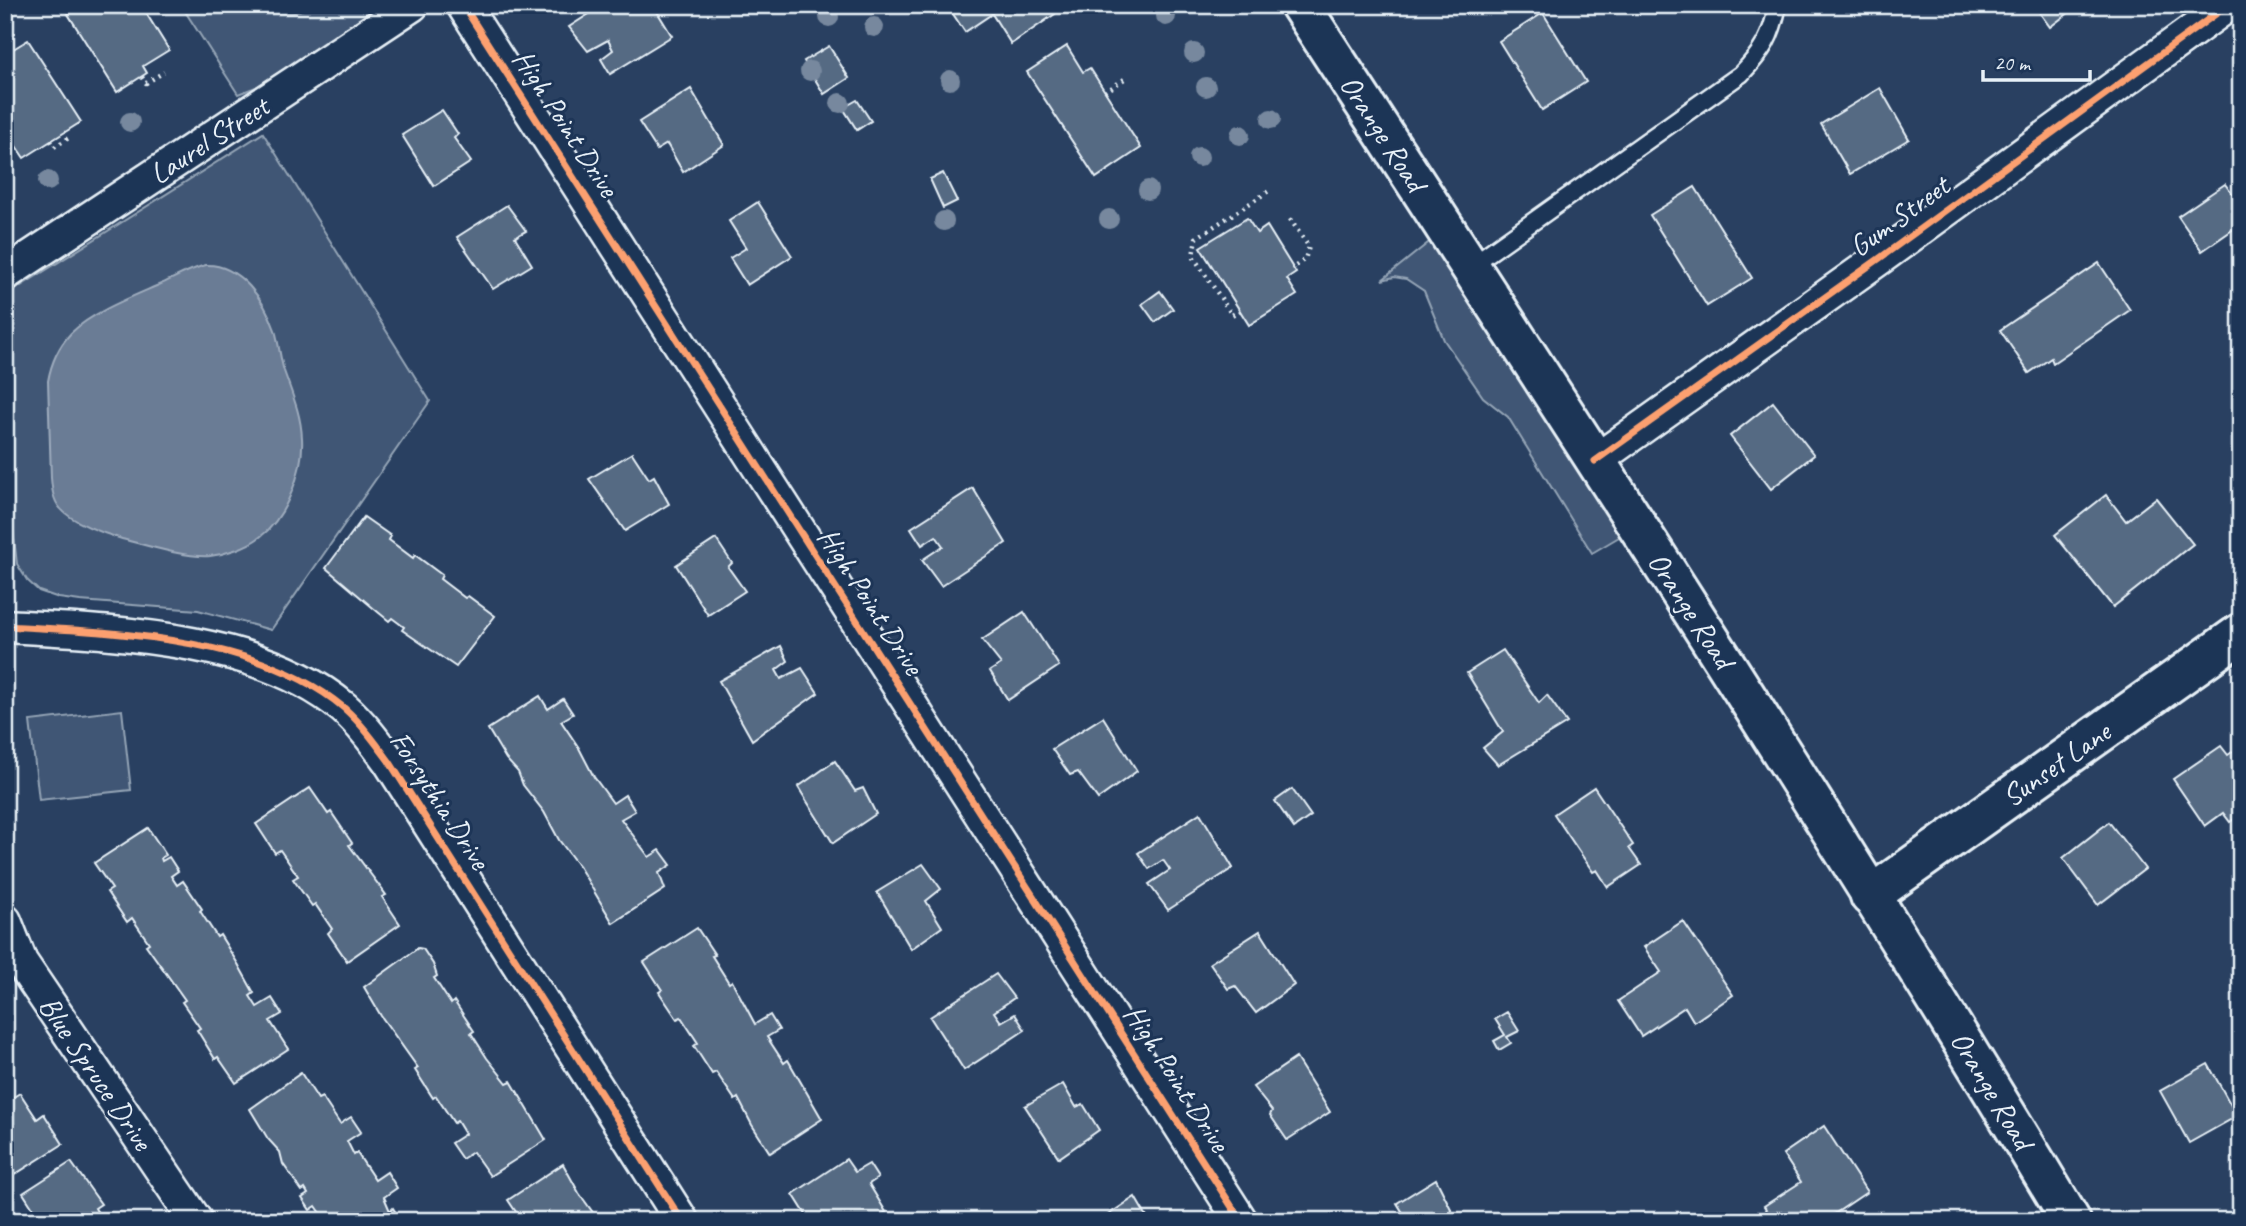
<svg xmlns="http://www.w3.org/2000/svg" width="2246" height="1226" font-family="Caveat,sans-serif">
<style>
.green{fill:#415774;stroke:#94a4b6;stroke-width:2}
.water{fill:#6b7c95;stroke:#9dabbd;stroke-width:2}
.building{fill:#556a83;stroke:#e8f1f8;stroke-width:2}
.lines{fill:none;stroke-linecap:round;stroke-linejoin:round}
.service-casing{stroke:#e8f1f8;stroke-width:21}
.minor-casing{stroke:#e8f1f8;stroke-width:37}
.tertiary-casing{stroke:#e8f1f8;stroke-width:44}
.secondary-casing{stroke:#e8f1f8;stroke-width:44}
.path{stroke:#e8f1f8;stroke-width:4.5;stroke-dasharray:2 5;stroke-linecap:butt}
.service{stroke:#1d3557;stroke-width:16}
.minor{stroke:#1d3557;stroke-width:32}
.tertiary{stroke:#1d3557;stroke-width:38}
.secondary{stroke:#1d3557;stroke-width:38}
.cycleway-casing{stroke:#1d3557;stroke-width:11}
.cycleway{stroke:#fca06f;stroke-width:7}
.tree{fill:#77889e}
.labels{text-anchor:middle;stroke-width:6;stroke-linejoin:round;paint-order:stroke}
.street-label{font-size:30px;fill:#e8f1f8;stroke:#1d3557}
</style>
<rect width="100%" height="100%" fill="#294061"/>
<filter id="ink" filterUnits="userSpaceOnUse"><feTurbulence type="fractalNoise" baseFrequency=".0143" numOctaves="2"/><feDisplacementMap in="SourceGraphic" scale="14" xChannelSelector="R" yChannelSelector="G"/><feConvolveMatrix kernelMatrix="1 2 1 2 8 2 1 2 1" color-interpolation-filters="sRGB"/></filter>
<g filter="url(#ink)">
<g class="green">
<path d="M 181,5 L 239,5 L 276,12 L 292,13 L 316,5 L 384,5 L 256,87 L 238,94 Z"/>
<path d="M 263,133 L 430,401 L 271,630 L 198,610 L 80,601 L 59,598 L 39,591 L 27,580 L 17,564 L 9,496 L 5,481 L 5,296 Z"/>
<path d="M 1433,239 L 1624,534 L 1592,553 L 1508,417 L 1483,397 L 1444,340 L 1424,291 L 1406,279 L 1394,277 L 1382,280 Z"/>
<path d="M 122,710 L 131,790 L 39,800 L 30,721 Z"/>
</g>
<path class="water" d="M 206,265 C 240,264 265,301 275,330 C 279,344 280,358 284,371 C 292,394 301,414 302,438 C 304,470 286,518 260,537 C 247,547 226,554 210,556 C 187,558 145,545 122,539 C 105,534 71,522 60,508 C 53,500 52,489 51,478 L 48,381 C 51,364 59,346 71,333 C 92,312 134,296 161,284 C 176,277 190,269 206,265 Z"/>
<g class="building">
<path d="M 81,5 L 141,5 L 169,50 L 143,66 L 147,73 L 117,92 L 68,14 Z"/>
<path d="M 603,5 L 653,5 L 672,36 L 610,74 L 601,59 L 613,50 L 608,40 L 588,51 L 569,27 Z"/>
<path d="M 947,5 L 1049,5 L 1055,14 L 1011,44 L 992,14 L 965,32 Z"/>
<path d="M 2034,5 L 2079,5 L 2050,27 Z"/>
<path d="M 1543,13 L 1586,82 L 1542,110 L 1499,41 Z"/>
<path d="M 28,40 L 81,122 L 24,158 L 5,130 L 5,54 Z"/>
<path d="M 829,46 L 849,78 L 824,94 L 804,61 Z"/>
<path d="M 1067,46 L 1083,72 L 1090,68 L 1141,148 L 1096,178 L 1027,72 Z"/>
<path d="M 1880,88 L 1909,139 L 1850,174 L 1821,124 Z"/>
<path d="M 691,89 L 724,145 L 683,172 L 667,144 L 657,150 L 639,122 Z"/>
<path d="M 857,100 L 871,121 L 857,130 L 843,108 Z"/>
<path d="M 442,110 L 458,134 L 454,138 L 471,162 L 434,186 L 402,135 Z"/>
<path d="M 943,173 L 957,201 L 943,208 L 930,179 Z"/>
<path d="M 2225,184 L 2241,206 L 2241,224 L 2202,251 L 2178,216 Z"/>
<path d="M 1695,187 L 1752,278 L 1707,306 L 1650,215 Z"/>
<path d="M 758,202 L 792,256 L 747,285 L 730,258 L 746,248 L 729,221 Z"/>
<path d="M 507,205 L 526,231 L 515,237 L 532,265 L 493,289 L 457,237 Z"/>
<path d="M 1247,218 L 1257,233 L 1267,226 L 1296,273 L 1287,279 L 1297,295 L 1249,325 L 1200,247 Z"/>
<path d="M 2099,263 L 2130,310 L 2053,363 L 2051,358 L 2029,373 L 2000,330 Z"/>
<path d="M 1160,291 L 1173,309 L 1155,322 L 1142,304 Z"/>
<path d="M 1773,402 L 1814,455 L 1771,489 L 1730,436 Z"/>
<path d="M 632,453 L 649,479 L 654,476 L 669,504 L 625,531 L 589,479 Z"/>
<path d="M 973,488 L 1006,543 L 941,586 L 922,560 L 943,546 L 936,536 L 922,545 L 911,528 Z"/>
<path d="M 2106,495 L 2126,521 L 2156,498 L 2193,544 L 2113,607 L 2055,535 Z"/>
<path d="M 364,517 L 391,536 L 389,540 L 413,558 L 415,555 L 442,575 L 440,579 L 465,598 L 468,596 L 495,616 L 456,667 L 402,630 L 404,627 L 392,618 L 389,621 L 378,612 L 326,568 Z"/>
<path d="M 716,539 L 732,563 L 728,567 L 745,591 L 708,615 L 676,565 Z"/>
<path d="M 1024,612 L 1059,666 L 1008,700 L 990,671 L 1001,664 L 982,640 Z"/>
<path d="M 781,646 L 788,661 L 776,670 L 781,679 L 802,668 L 818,693 L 752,740 L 719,681 Z"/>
<path d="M 1503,650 L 1539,703 L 1547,695 L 1567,723 L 1498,765 L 1483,748 L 1503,732 L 1467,673 Z"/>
<path d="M 540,696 L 548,709 L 563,699 L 573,714 L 561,721 L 579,748 L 594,777 L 613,803 L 625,795 L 635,811 L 621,819 L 649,857 L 660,850 L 671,865 L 659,873 L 665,889 L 613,923 L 580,868 L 559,840 L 544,812 L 523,785 L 518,772 L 506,759 L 488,729 Z"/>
<path d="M 1103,717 L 1137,771 L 1098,799 L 1078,772 L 1070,775 L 1052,749 Z"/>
<path d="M 2221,746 L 2228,755 L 2241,746 L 2241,814 L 2230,822 L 2223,813 L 2205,826 L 2173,779 Z"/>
<path d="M 835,761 L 855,791 L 863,788 L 876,814 L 833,843 L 798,787 Z"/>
<path d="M 1594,787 L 1633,845 L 1629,848 L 1641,865 L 1608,887 L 1597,870 L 1593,872 L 1554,814 Z"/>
<path d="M 310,788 L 328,814 L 331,812 L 352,843 L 349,845 L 386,895 L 382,897 L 400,924 L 347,961 L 328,933 L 332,929 L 315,904 L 312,906 L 293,879 L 298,876 L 280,850 L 275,853 L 256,824 Z"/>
<path d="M 1292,789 L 1311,816 L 1294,828 L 1275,801 Z"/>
<path d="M 1200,813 L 1233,868 L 1168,910 L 1149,884 L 1170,870 L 1163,860 L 1149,869 L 1138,853 Z"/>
<path d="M 2109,822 L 2145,869 L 2098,905 L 2063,858 Z"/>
<path d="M 148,828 L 166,855 L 161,858 L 162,861 L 169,857 L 178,871 L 171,876 L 177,885 L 183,881 L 202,909 L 200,911 L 217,937 L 220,935 L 238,964 L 254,993 L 250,996 L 257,1007 L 272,998 L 282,1014 L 270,1021 L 288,1049 L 236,1083 L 218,1057 L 215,1059 L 197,1030 L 200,1028 L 182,1002 L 185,1000 L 146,945 L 149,943 L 132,918 L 127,922 L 107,892 L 112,889 L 94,863 Z"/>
<path d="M 923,864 L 941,889 L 926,901 L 942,927 L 911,949 L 877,892 Z"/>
<path d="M 1683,921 L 1733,995 L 1694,1022 L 1685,1007 L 1641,1036 L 1618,1001 L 1661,972 L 1644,947 Z"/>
<path d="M 697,928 L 715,955 L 712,956 L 729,983 L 732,981 L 755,1024 L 770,1015 L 779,1030 L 767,1037 L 784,1063 L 788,1060 L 822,1119 L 770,1153 L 752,1125 L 738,1098 L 735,1100 L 716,1072 L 712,1074 L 694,1046 L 698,1043 L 681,1017 L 677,1019 L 659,992 L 662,990 L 644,962 Z"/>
<path d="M 1260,931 L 1294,985 L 1256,1013 L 1235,986 L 1228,989 L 1210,963 Z"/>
<path d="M 418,948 L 423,949 L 433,964 L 437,976 L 434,978 L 451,1004 L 454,1001 L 474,1031 L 471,1033 L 487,1058 L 507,1083 L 511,1081 L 546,1140 L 490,1176 L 473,1152 L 462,1159 L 451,1143 L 465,1134 L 457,1121 L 454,1123 L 436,1096 L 433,1098 L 415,1070 L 418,1068 L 381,1016 L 364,987 Z"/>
<path d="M 996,974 L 1014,998 L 994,1012 L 1001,1022 L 1015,1014 L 1025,1030 L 964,1070 L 930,1017 Z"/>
<path d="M 1507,1012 L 1519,1031 L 1507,1037 L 1511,1043 L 1499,1050 L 1494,1041 L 1505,1035 L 1495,1019 Z"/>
<path d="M 1296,1058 L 1330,1112 L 1287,1140 L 1270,1115 L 1272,1111 L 1253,1087 Z"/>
<path d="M 2208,1064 L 2237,1116 L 2189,1143 L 2160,1091 Z"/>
<path d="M 301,1073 L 318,1099 L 322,1097 L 340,1124 L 351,1117 L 361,1132 L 347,1141 L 354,1155 L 357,1153 L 375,1180 L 387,1172 L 397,1188 L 384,1197 L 390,1211 L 393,1208 L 401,1221 L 321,1221 L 319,1219 L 323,1216 L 316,1206 L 310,1210 L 302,1198 L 308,1194 L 305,1189 L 302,1191 L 283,1164 L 280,1152 L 268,1139 L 250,1109 Z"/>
<path d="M 1063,1084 L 1076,1107 L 1083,1104 L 1099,1130 L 1059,1158 L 1025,1106 Z"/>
<path d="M 20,1093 L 37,1119 L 44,1114 L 63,1144 L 14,1175 L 5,1161 L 5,1102 Z"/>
<path d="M 1824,1126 L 1867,1192 L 1824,1221 L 1774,1221 L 1764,1206 L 1801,1182 L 1783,1154 Z"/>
<path d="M 846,1159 L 855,1172 L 869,1164 L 878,1178 L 869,1184 L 886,1212 L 883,1214 L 887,1221 L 810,1221 L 793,1194 Z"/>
<path d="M 71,1162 L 101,1204 L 95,1208 L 99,1215 L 90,1221 L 41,1221 L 23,1193 Z"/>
<path d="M 563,1164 L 579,1193 L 599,1221 L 522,1221 L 508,1200 Z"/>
<path d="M 1436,1179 L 1457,1221 L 1408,1221 L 1397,1203 Z"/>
<path d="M 1135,1197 L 1149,1221 L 1099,1221 Z"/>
</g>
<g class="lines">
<defs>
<path id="service" d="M 1469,267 L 1741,74 C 1763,51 1771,38 1778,5"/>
<g id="minor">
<path d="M 463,5 L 1241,1221"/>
<path d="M 5,274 L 412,5"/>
<path d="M 1595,461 L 1880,258 L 2228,5"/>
<path d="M 5,626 C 111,632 259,636 344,708 C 361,723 375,742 389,761 L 682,1221"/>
<path d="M 5,921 L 21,962 L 196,1221"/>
</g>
<path id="tertiary" d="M 1870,896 L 2241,633"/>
<path id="secondary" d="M 1300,5 C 1562,407 1824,810 2071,1221"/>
</defs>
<use href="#service" class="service-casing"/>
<use href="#minor" class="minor-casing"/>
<use href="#tertiary" class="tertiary-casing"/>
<use href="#secondary" class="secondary-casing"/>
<g class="path">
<path d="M 142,77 L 146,83 L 164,72"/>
<path d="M 1105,92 L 1126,78"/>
<path d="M 51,141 L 54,147 L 72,136"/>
<path d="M 1290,219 L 1309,247 L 1305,259 L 1293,268"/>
<path d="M 1240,310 L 1232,315 L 1193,256 L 1196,238 L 1272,189"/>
</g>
<use href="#service" class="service"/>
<use href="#minor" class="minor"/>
<use href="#tertiary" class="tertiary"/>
<use href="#secondary" class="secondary"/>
<defs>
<g id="cycleway">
<path d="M 463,5 L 1241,1221"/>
<path d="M 1595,461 L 1880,258 L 2228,5"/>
<path d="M 5,626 C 111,632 259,636 344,708 C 361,723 375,742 389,761 L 682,1221"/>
</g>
</defs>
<use href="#cycleway" class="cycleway-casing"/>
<use href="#cycleway" class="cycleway"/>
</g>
<g class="tree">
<circle cx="1166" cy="16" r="10"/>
<circle cx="829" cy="17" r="10"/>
<circle cx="874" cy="27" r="10"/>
<circle cx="1194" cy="53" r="10"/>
<circle cx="810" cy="71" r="10"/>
<circle cx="950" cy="80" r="10"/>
<circle cx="1206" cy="87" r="10"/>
<circle cx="840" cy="103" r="10"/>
<circle cx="1271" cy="119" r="10"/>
<circle cx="130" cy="122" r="10"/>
<circle cx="1240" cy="135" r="10"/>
<circle cx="1199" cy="157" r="10"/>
<circle cx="48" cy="181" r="10"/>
<circle cx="1148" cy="190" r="10"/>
<circle cx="1109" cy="219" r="10"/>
<circle cx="944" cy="221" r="10"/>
</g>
</g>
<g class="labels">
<g class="street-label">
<text transform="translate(566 123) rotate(57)" y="10">High Point Drive</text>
<text transform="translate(1383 133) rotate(57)" y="10">Orange Road</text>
<text transform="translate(209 140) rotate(-33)" y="10">Laurel Street</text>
<text transform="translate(1899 216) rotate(-36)" y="10">Gum Street</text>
<text transform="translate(871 601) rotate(57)" y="10">High Point Drive</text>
<text transform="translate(1691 610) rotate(57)" y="10">Orange Road</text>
<text transform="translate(2056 764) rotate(-35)" y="10">Sunset Lane</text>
<text transform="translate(440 800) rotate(57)" y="10">Forsythia Drive</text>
<text transform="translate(96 1073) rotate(56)" y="10">Blue Spruce Drive</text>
<text transform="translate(1177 1078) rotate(57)" y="10">High Point Drive</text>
<text transform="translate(1992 1090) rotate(59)" y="10">Orange Road</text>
</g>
</g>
<rect width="2246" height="1226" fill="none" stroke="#1d3557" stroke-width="28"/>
<rect x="14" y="14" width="2218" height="1198" fill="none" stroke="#e8f1f8" stroke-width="2.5" filter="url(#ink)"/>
<path d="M1983 70v10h107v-10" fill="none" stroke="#e8f1f8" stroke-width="3.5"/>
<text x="1994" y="70" font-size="21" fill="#e8f1f8" stroke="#1d3557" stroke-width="5" paint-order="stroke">20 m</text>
</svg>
